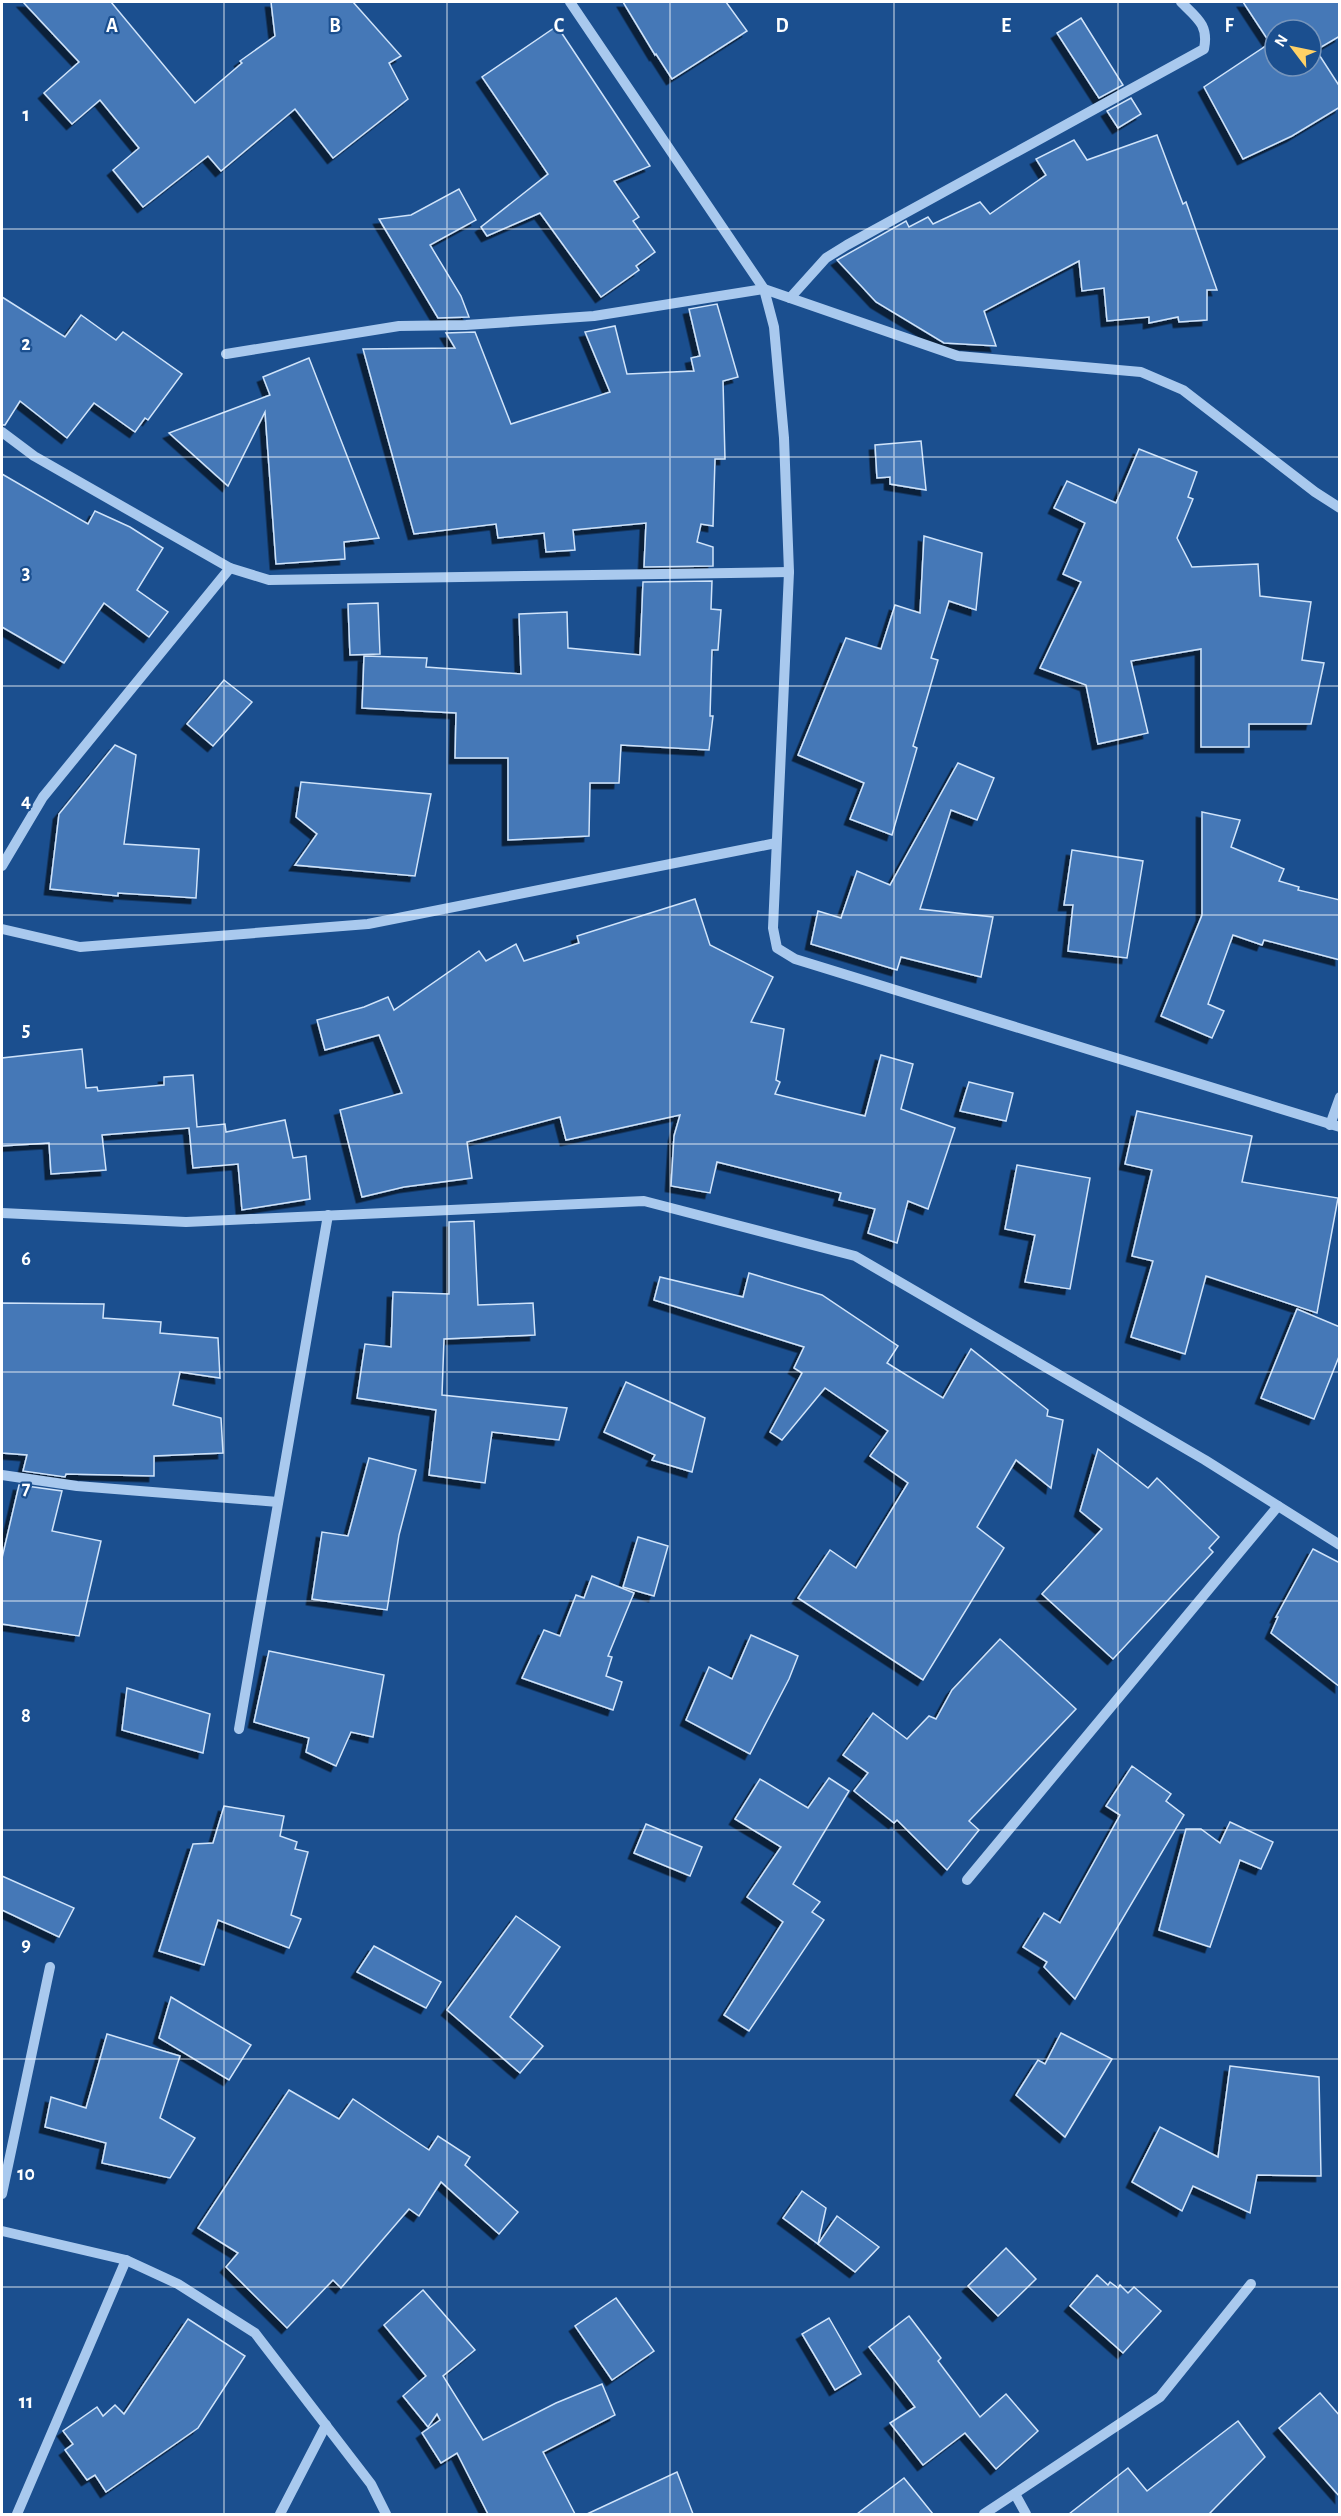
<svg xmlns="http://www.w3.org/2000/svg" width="1341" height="2516" font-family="'Alegreya Sans',sans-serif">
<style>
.building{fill:#4478b7;stroke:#cfe3fa;stroke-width:1.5;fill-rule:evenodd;filter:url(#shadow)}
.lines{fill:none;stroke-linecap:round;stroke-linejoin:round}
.minor{stroke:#a9c9ee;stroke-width:10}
.grid{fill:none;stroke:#fff;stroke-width:1.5;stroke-opacity:0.55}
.grid-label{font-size:20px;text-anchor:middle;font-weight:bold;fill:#fff;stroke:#1b4f8f;stroke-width:4.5;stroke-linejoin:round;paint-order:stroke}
</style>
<defs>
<filter id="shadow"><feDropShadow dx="-5.5" dy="5.5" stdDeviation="0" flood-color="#0009"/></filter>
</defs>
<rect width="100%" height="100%" fill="#1b4f8f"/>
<g class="building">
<path d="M 23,2 L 111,2 L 195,103 L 242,63 L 240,61 L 275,36 L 271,2 L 353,2 L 401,56 L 389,63 L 408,99 L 333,158 L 295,109 L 221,171 L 208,156 L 143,207 L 113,170 L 139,148 L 100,100 L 72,124 L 44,93 L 79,62 Z"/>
<path d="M 623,2 L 726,2 L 747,31 L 672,79 L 656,54 L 655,55 Z"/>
<path d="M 1243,2 L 1340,2 L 1340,36 L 1316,50 L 1340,87 L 1340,107 L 1292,136 L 1243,159 L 1204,87 L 1270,43 ZM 1275,30 L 1311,30 L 1311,66 L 1275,66 Z"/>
<path d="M 1081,18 L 1123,85 L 1099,98 L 1057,33 Z"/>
<path d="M 557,26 L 650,166 L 614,181 L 639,217 L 633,221 L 655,252 L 636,266 L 639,270 L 601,297 L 540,213 L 487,236 L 481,227 L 548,174 L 482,77 Z"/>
<path d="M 1131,98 L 1141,114 L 1118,128 L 1107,111 Z"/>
<path d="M 1157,135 L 1183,204 L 1186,202 L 1217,290 L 1207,290 L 1207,320 L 1179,322 L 1178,317 L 1149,323 L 1149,317 L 1107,321 L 1104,288 L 1082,291 L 1079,261 L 984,311 L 996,346 L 944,343 L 876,302 L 837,260 L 906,221 L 909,227 L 928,217 L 933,224 L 980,202 L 990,214 L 1046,175 L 1036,159 L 1074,140 L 1087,160 Z"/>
<path d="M 459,189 L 476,220 L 430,245 L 461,296 L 469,317 L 438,318 L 379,219 L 411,215 Z"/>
<path d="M 2,297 L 65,337 L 81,315 L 116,340 L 123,332 L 182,374 L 148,420 L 145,418 L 135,432 L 94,403 L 67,438 L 20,401 L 5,425 L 2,425 Z"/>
<path d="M 717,304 L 738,377 L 723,381 L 725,459 L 715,459 L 713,526 L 701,524 L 697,542 L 713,547 L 713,566 L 644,567 L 646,523 L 573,530 L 575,550 L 546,552 L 544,533 L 498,538 L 496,524 L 414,534 L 363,349 L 455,348 L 446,333 L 475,332 L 511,424 L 610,392 L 585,332 L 615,326 L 627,374 L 694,371 L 691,358 L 700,356 L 689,309 Z"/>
<path d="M 309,358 L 379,538 L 344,542 L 345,559 L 276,564 L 265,412 L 228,486 L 169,433 L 270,395 L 263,377 Z"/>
<path d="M 921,441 L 926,490 L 890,484 L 890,477 L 877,478 L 875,445 Z"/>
<path d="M 1139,449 L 1197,472 L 1188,497 L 1193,499 L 1177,538 L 1192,567 L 1258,564 L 1260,596 L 1311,602 L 1302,660 L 1324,663 L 1311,724 L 1249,724 L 1249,747 L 1201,747 L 1201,649 L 1131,661 L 1148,733 L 1098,744 L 1086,685 L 1040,668 L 1081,582 L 1063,574 L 1085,523 L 1054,508 L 1067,481 L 1116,503 Z"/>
<path d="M 2,474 L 88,524 L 95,511 L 130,527 L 163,548 L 137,590 L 168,612 L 149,637 L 104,603 L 64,663 L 2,627 Z"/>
<path d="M 924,536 L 982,553 L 976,610 L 949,601 L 931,658 L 938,660 L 913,746 L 917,748 L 892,835 L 850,819 L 864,783 L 798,755 L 846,638 L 881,649 L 895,605 L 920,613 Z"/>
<path d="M 712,581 L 711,609 L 721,610 L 718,650 L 712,650 L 710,716 L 713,716 L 709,750 L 621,745 L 619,783 L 590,783 L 589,836 L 508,840 L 508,758 L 455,758 L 456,713 L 362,708 L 364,656 L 427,658 L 426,667 L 521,674 L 519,614 L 567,612 L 568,648 L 640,655 L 643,582 Z"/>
<path d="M 378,603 L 380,654 L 350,655 L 348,604 Z"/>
<path d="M 224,680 L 252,702 L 213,746 L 187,724 Z"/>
<path d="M 115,745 L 136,755 L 124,844 L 199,849 L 196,898 L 118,893 L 118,896 L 50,889 L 59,814 Z"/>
<path d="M 958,763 L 994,778 L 977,820 L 951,810 L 920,909 L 993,917 L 981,977 L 901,957 L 897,970 L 811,944 L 818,911 L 841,918 L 857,871 L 890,885 Z"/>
<path d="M 301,782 L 431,794 L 415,876 L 295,865 L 317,834 L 296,817 Z"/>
<path d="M 1202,812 L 1240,820 L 1231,847 L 1284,869 L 1279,881 L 1299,887 L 1298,890 L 1340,900 L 1340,960 L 1264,940 L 1262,945 L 1233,935 L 1208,1004 L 1224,1011 L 1212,1038 L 1161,1016 L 1202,915 Z"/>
<path d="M 1072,850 L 1143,861 L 1127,958 L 1068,951 L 1073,905 L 1064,905 Z"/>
<path d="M 695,899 L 710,945 L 773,977 L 751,1022 L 784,1029 L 776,1080 L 780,1082 L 775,1094 L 865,1116 L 881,1055 L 913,1064 L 901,1109 L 955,1128 L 928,1209 L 908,1201 L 897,1243 L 868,1233 L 875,1209 L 839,1200 L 841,1193 L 717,1162 L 710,1193 L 671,1186 L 674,1136 L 680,1115 L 566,1140 L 560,1117 L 467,1142 L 472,1178 L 404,1187 L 362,1197 L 340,1110 L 402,1093 L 379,1035 L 325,1050 L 317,1020 L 364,1007 L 388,997 L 394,1010 L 479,951 L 486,961 L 516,944 L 524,961 L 579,943 L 577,936 Z"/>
<path d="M 82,1049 L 86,1088 L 97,1087 L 98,1091 L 164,1085 L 164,1077 L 193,1075 L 197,1127 L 225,1124 L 226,1132 L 285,1120 L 293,1158 L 306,1156 L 310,1199 L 242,1210 L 238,1164 L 193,1168 L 189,1128 L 102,1135 L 106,1170 L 51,1174 L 49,1143 L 2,1146 L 2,1058 Z"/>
<path d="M 969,1082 L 1013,1093 L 1006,1121 L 960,1111 Z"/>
<path d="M 1137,1111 L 1252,1136 L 1242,1182 L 1338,1198 L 1317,1313 L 1206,1276 L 1185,1354 L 1131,1337 L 1153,1261 L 1132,1256 L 1152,1170 L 1125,1164 Z"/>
<path d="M 1017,1165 L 1090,1178 L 1070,1289 L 1025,1282 L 1035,1235 L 1005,1229 Z"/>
<path d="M 474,1221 L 478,1305 L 533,1303 L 535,1335 L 444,1339 L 442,1395 L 567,1408 L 559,1440 L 492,1432 L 485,1483 L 429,1475 L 436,1410 L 357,1398 L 365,1344 L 391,1347 L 393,1292 L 449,1294 L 449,1222 Z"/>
<path d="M 749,1273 L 822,1295 L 898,1346 L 887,1363 L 943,1398 L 971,1349 L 1048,1410 L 1047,1416 L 1063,1420 L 1051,1488 L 1016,1460 L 977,1527 L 1004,1548 L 923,1680 L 798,1598 L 830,1550 L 856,1568 L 908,1483 L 870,1456 L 888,1431 L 825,1388 L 782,1440 L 770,1432 L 802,1373 L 794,1368 L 804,1347 L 654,1300 L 660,1277 L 743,1297 Z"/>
<path d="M 2,1303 L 104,1304 L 103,1318 L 161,1322 L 160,1333 L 218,1338 L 220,1378 L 180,1372 L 173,1405 L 221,1418 L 223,1453 L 154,1456 L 154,1476 L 66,1474 L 65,1477 L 23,1471 L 27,1455 L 2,1453 Z"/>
<path d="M 1297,1309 L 1340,1327 L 1340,1354 L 1314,1419 L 1261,1398 Z"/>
<path d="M 626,1382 L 705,1418 L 692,1472 L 652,1460 L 655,1455 L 604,1432 Z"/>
<path d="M 1098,1449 L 1148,1488 L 1157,1478 L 1219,1537 L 1209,1548 L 1213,1552 L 1113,1659 L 1042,1594 L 1102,1529 L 1080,1511 Z"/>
<path d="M 369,1458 L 416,1470 L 399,1535 L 387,1610 L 312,1599 L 322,1532 L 348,1536 Z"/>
<path d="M 19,1485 L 62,1491 L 52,1531 L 101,1541 L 79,1636 L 2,1624 L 2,1558 Z"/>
<path d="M 638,1537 L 668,1546 L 654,1596 L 623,1587 Z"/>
<path d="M 1313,1549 L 1340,1563 L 1340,1687 L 1271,1633 L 1278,1617 L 1276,1617 Z"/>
<path d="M 592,1576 L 634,1593 L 608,1656 L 612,1657 L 606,1676 L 622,1682 L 613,1710 L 522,1678 L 544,1630 L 560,1636 L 576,1595 L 584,1598 Z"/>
<path d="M 751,1635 L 798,1656 L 789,1679 L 750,1754 L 686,1720 L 709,1667 L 732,1679 Z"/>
<path d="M 1000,1639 L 1076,1709 L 969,1821 L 979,1830 L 947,1870 L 897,1820 L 894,1823 L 854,1791 L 868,1773 L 843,1755 L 873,1713 L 907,1739 L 929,1716 L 936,1719 L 952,1690 Z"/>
<path d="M 269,1651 L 384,1675 L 373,1737 L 351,1732 L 336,1766 L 306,1752 L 309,1738 L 254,1722 Z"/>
<path d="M 127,1688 L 210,1714 L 203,1753 L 122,1730 Z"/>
<path d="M 1132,1766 L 1171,1794 L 1166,1801 L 1184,1815 L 1075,1999 L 1044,1967 L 1047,1962 L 1023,1947 L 1044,1913 L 1060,1923 L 1120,1815 L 1106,1806 Z"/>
<path d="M 829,1778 L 849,1791 L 793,1884 L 820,1902 L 812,1912 L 824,1920 L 749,2031 L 724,2015 L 783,1922 L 747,1897 L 781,1847 L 735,1819 L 760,1779 L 808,1808 Z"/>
<path d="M 224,1806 L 284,1816 L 280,1836 L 297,1842 L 295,1849 L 308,1852 L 291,1915 L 301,1919 L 289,1948 L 218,1920 L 204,1965 L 159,1951 L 193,1844 L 213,1843 Z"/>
<path d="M 1230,1822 L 1273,1842 L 1261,1869 L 1240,1860 L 1210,1947 L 1159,1930 L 1186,1829 L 1201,1829 L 1220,1843 Z"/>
<path d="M 646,1824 L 702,1847 L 690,1876 L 634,1853 Z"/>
<path d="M 2,1876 L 74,1908 L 59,1937 L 2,1910 Z"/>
<path d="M 516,1916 L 560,1947 L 510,2017 L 543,2046 L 520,2073 L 447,2010 Z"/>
<path d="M 374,1946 L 441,1982 L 426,2008 L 357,1972 Z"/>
<path d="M 171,1997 L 251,2045 L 229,2080 L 159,2038 Z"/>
<path d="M 1061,2033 L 1112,2059 L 1065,2137 L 1016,2095 L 1038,2060 L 1045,2064 Z"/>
<path d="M 107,2034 L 180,2056 L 160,2118 L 195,2138 L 170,2178 L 102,2163 L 106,2143 L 45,2127 L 51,2097 L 86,2108 Z"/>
<path d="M 1230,2066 L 1319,2077 L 1321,2176 L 1257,2175 L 1250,2213 L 1193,2186 L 1182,2211 L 1132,2182 L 1160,2127 L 1218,2157 Z"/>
<path d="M 289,2090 L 339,2119 L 353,2099 L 429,2150 L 438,2136 L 470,2157 L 465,2165 L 518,2212 L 499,2234 L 441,2182 L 419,2216 L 409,2209 L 341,2288 L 333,2280 L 287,2328 L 226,2267 L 238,2253 L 198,2228 Z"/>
<path d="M 802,2191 L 826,2208 L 818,2244 L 783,2218 Z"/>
<path d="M 837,2216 L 879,2247 L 855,2272 L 818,2244 Z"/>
<path d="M 1006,2248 L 1036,2279 L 998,2316 L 968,2286 Z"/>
<path d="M 1097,2275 L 1108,2285 L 1110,2282 L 1118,2288 L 1120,2285 L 1128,2293 L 1134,2287 L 1161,2311 L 1123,2353 L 1070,2306 Z"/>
<path d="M 423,2290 L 475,2350 L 443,2376 L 483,2440 L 556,2403 L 602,2384 L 615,2415 L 543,2452 L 575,2514 L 488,2514 L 457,2453 L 441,2463 L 422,2433 L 440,2420 L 437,2414 L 428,2427 L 403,2396 L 426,2376 L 384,2325 Z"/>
<path d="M 616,2298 L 654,2351 L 612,2380 L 575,2326 Z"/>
<path d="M 909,2316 L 941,2358 L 938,2361 L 980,2417 L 1006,2394 L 1038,2431 L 996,2469 L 965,2433 L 923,2465 L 890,2423 L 915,2407 L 869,2347 Z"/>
<path d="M 829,2318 L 861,2374 L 835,2390 L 802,2334 Z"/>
<path d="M 188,2319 L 245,2356 L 198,2428 L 106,2492 L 95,2475 L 87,2480 L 65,2450 L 73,2444 L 63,2431 L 97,2407 L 103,2416 L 115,2405 L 124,2414 Z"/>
<path d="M 1320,2393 L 1340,2416 L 1340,2497 L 1279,2428 Z"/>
<path d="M 1238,2421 L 1265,2457 L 1209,2514 L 1069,2514 L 1128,2468 L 1147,2491 Z"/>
<path d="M 677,2472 L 693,2514 L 587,2514 Z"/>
<path d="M 904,2478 L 933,2514 L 857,2514 Z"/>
</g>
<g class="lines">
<g class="minor">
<path d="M 570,2 L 764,289 L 774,327 L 784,438 L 789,572 L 773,928 L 777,948 L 795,959 L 1340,1127"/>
<path d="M 790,298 L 826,258 L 847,245 L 1204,49 C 1209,25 1197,18 1181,2"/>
<path d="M 226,354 L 399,326 L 466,325 L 594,316 L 764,289 L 958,356 L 1141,372 L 1183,390 L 1315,492 L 1340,508"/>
<path d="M 2,432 L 34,456 L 230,568 L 269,580 L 789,572"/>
<path d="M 2,866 L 43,797 L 230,568"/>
<path d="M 2,929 L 80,947 L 368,924 L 776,843"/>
<path d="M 1330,1125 L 1340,1097"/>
<path d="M 2,1213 L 186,1222 L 644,1201 L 855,1256 L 1205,1460 L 1340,1545"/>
<path d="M 2,1475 L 77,1486 L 278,1502"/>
<path d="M 239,1729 L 328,1215"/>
<path d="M 967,1880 L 1278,1506"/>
<path d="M 2,2194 L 50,1967"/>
<path d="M 2,2231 L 126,2260 L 178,2284 L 255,2333 L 371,2484 L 386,2514"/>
<path d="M 1015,2494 L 1026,2514"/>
<path d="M 17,2514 L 126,2260"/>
<path d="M 280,2514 L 326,2425"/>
<path d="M 984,2514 L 1160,2397 L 1251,2284"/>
</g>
</g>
<path class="grid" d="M 224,2 L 224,2514M 447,2 L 447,2514M 670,2 L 670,2514M 894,2 L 894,2514M 1118,2 L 1118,2514M 2,229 L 1340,229M 2,457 L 1340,457M 2,686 L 1340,686M 2,915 L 1340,915M 2,1144 L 1340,1144M 2,1372 L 1340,1372M 2,1601 L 1340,1601M 2,1830 L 1340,1830M 2,2059 L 1340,2059M 2,2287 L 1340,2287"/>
<g class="grid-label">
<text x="112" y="32">A</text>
<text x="335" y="32">B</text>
<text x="559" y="32">C</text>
<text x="782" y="32">D</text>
<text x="1006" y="32">E</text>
<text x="1229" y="32">F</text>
<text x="26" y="121">1</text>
<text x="26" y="350">2</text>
<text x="26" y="579">3</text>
<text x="26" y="807">4</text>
<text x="26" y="1036">5</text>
<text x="26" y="1265">6</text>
<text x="26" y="1494">7</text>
<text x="26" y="1722">8</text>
<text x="26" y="1951">9</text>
<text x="26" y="2180">10</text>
<text x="26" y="2408">11</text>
</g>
<rect width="1341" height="2516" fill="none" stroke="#ffffff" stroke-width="6"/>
<g transform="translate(1293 48) rotate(302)"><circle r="28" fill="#1b4f8f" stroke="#7695bc" stroke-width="1.5"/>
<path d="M0-4.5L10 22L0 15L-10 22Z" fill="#ffd166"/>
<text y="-9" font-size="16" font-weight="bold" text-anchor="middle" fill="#ffffff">N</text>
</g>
</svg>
